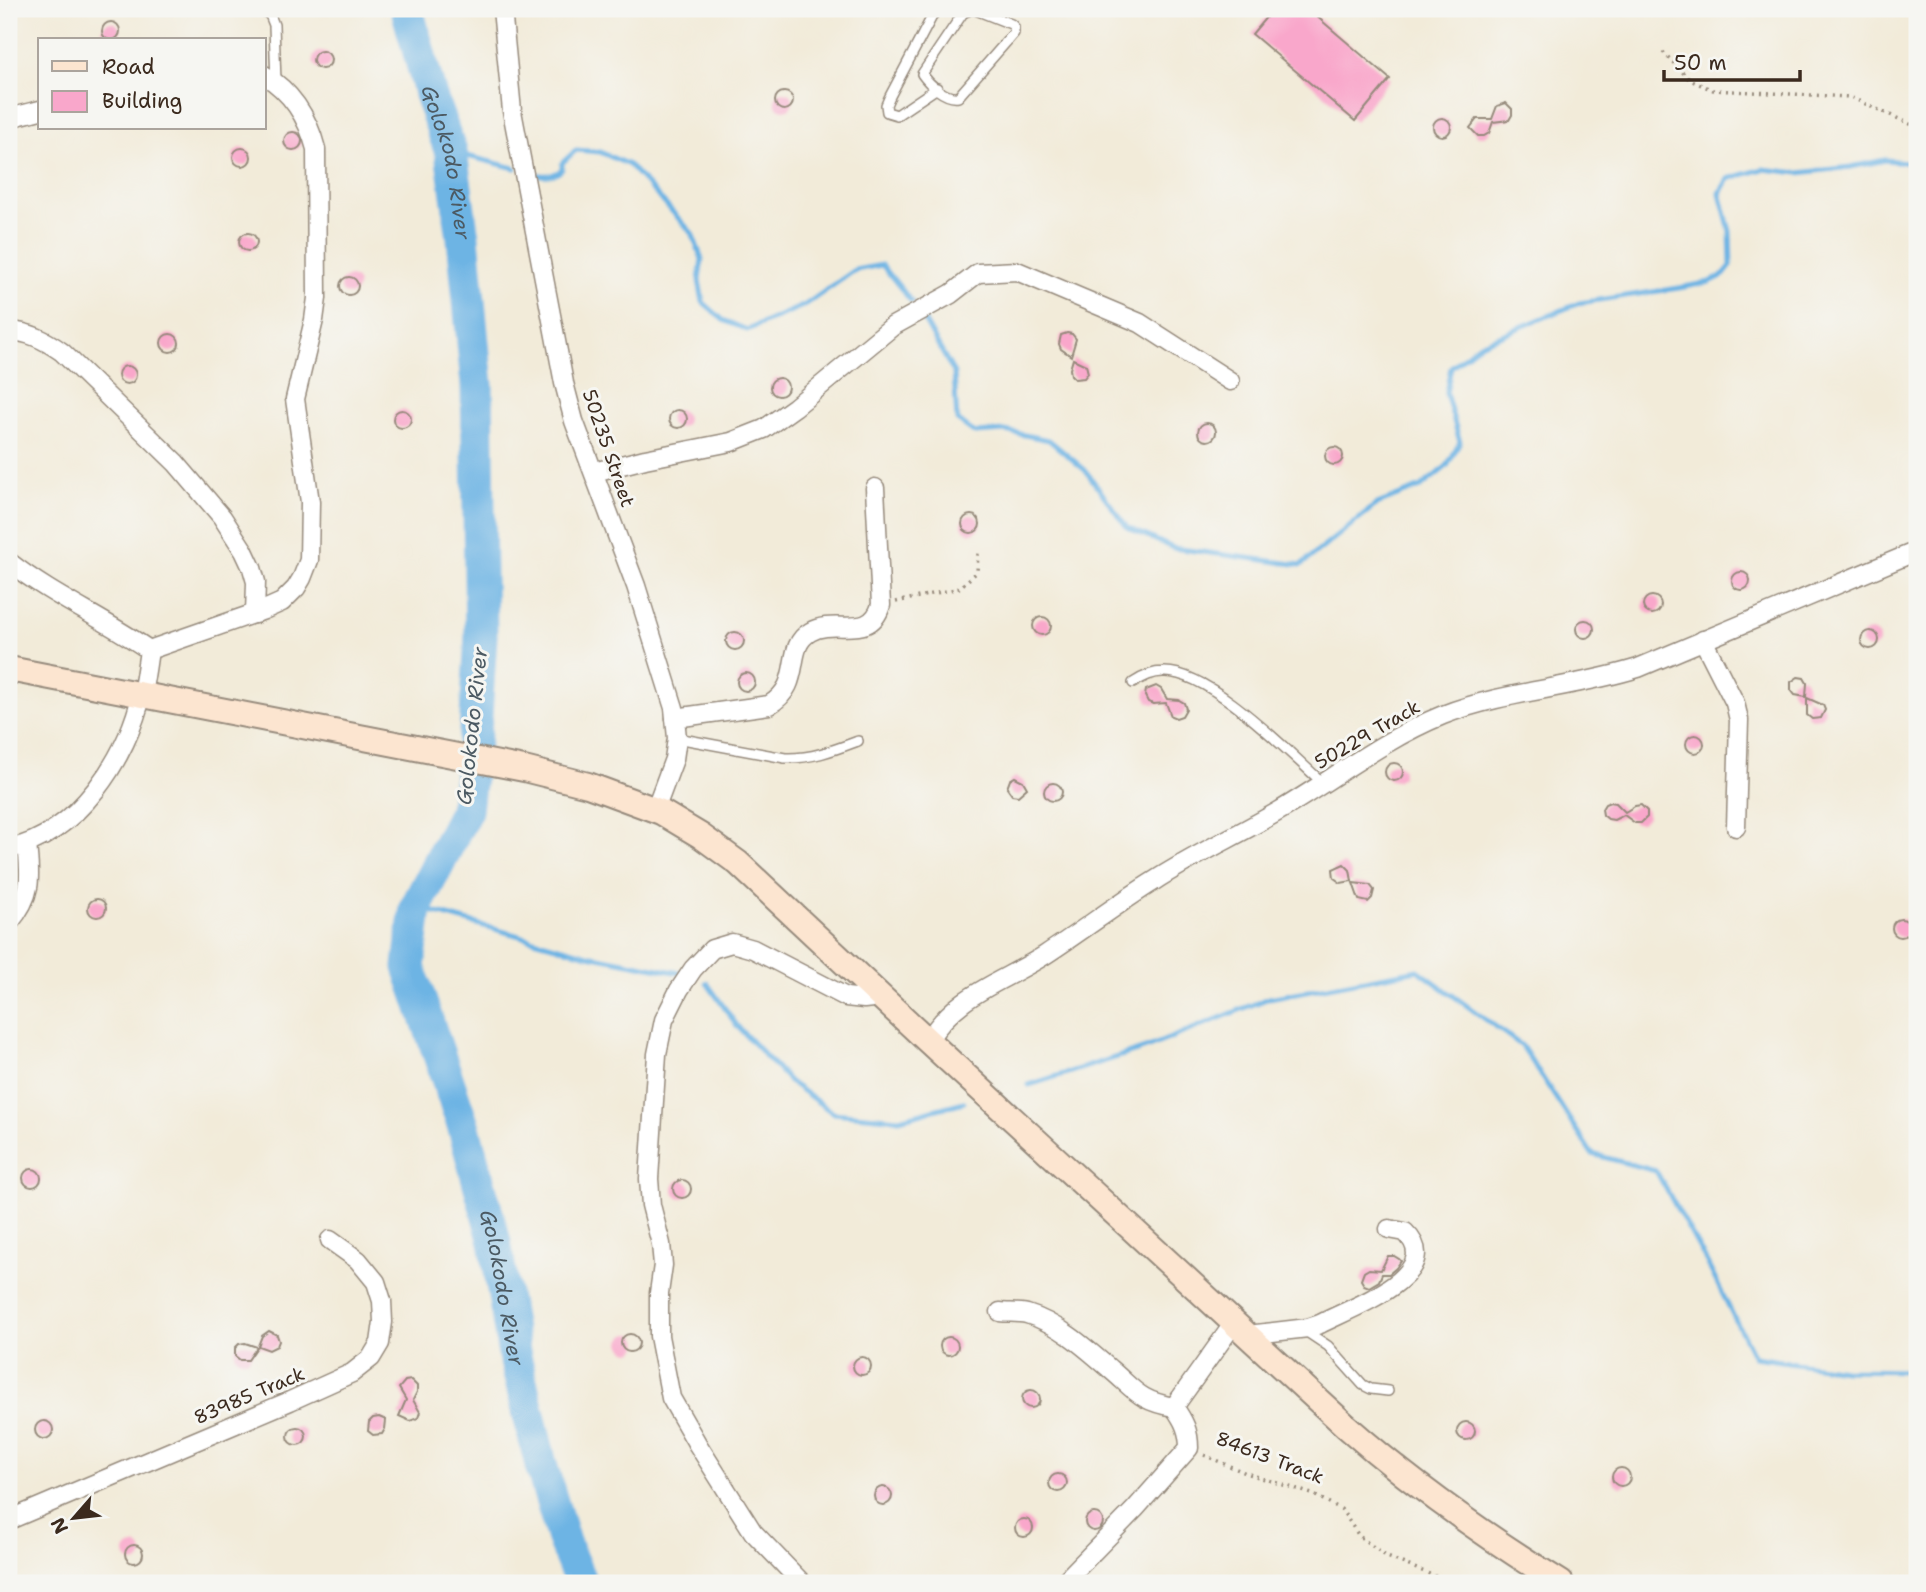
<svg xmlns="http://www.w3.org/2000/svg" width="1926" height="1592" font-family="'Shantell Sans',sans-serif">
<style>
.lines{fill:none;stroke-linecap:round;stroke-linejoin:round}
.stream{stroke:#6db4e4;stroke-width:5}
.river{stroke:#6db4e4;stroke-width:33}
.building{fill:#f9a7cb}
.lane-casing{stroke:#968a7c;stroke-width:12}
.street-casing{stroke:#968a7c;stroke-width:21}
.secondary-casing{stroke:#968a7c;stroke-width:28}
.path{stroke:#968a7c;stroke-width:3.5;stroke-dasharray:2 5;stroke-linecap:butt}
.lane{stroke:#fff;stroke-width:9}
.street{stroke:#fff;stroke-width:18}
.secondary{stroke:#fce5d0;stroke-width:24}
.labels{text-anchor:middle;stroke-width:6;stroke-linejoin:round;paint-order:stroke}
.street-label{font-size:19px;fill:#3b2a1e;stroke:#f6f6f2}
.water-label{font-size:21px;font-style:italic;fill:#4c5a63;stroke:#f6f6f2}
</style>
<rect width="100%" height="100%" fill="#f6f6f2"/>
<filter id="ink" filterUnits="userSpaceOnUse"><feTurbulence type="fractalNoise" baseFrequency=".0143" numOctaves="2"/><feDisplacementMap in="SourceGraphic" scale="14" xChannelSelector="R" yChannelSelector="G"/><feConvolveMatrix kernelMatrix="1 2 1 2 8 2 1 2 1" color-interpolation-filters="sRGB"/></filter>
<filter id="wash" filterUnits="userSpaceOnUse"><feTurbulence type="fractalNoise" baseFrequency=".00686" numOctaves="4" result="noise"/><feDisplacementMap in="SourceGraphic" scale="28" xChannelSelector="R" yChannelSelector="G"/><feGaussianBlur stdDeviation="1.57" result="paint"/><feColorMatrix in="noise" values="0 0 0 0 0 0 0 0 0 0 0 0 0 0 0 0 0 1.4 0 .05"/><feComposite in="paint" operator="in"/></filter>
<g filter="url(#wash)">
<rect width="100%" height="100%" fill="#f2ebd9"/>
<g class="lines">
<g class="stream">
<path d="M 451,152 L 515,168"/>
<path d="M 535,175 C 546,175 555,177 562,169 L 562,163 L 576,150 L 600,152 L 629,165 L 692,233 L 702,259 L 699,280 L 703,302 L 723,320 L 747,330 L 805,305 L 855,270 L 882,265 L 911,301"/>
<path d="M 921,315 L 954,373 L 957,420 L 975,433 L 1005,431 L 1049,440 L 1085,470 L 1127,527 L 1173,548 L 1301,565 L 1377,504 L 1421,487 L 1447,466 L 1460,442 L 1446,393 L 1451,367 L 1480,344 L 1579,303 L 1679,288 L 1710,282 L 1724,275 L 1731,266 L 1730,231 L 1720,193 L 1728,179 L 1763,169 L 1799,173 L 1851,167 L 1885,160 L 1917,163"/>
<path d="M 416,907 L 588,955 L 680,973"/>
<path d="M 707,983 L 738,1027 L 790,1082 L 833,1113 L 899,1119 L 964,1102"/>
<path d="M 1029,1085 L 1146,1048 L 1269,998 L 1418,970 L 1522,1046 L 1592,1154 L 1656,1171 L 1702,1253 L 1754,1357 L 1844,1370 L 1917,1371"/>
</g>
<path class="river" id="s1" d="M 407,9 L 432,100 L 451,152 L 463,238 L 477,385 L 481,636 L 475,732 L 466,810 L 416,907 L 409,967 L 463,1125 L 495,1242 L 513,1348 L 541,1465 L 564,1542 L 581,1583"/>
</g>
<g id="blocks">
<g class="building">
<path d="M 1273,9 L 1308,9 L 1390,79 L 1355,121 L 1252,34 Z"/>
<circle cx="111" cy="31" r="9"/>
<circle cx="322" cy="60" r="9"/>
<circle cx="784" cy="101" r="9"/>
<path d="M 1506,103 L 1512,109 L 1512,115 L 1509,120 L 1493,122 L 1489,133 L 1484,136 L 1478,136 L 1470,128 L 1477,119 L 1492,119 L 1497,106 Z"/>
<circle cx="1442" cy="127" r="9"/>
<circle cx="293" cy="141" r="9"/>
<circle cx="242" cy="157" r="9"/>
<circle cx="248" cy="242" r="9"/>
<circle cx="349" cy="286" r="9"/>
<path d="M 1067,333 L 1072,334 L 1076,339 L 1071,356 L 1061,349 L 1059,344 L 1061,335 Z"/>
<circle cx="170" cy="343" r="9"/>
<path d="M 1073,359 L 1086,365 L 1088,373 L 1084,378 L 1075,379 L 1071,375 L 1070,369 Z"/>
<circle cx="127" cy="375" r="9"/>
<circle cx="779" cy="387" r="9"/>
<circle cx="678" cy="419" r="9"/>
<circle cx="402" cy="419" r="9"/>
<circle cx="1207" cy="432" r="9"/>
<circle cx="1334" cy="456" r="9"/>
<circle cx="971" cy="524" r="9"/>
<circle cx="1741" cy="581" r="9"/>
<circle cx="1652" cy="605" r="9"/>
<circle cx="1042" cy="626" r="9"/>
<circle cx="1585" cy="629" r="9"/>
<circle cx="1870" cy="640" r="9"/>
<circle cx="735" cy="641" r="9"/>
<circle cx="746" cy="682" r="9"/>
<path d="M 1798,677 L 1804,678 L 1807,683 L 1806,697 L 1795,695 L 1791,690 L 1791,682 Z"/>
<path d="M 1156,686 L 1161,689 L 1167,699 L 1179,700 L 1184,703 L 1186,709 L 1182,716 L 1176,718 L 1171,716 L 1166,703 L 1153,704 L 1148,702 L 1145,696 L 1146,690 Z"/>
<path d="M 1807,698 L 1823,705 L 1825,710 L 1821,718 L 1812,719 L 1807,715 Z"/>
<circle cx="1695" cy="744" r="9"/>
<circle cx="1394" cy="772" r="9"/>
<path d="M 1015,777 L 1023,781 L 1027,788 L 1018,796 L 1012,795 L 1007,788 L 1010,780 Z"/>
<circle cx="1053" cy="792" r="9"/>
<path d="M 1610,802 L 1616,803 L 1625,812 L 1635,806 L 1641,805 L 1647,811 L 1647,817 L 1641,823 L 1635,823 L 1624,815 L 1614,820 L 1608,819 L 1603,815 L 1602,809 L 1605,804 Z"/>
<path d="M 1344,864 L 1350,870 L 1352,881 L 1341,883 L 1334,878 L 1333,869 Z"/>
<path d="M 1353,883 L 1370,885 L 1374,890 L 1372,898 L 1368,902 L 1359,900 Z"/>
<circle cx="97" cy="908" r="9"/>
<circle cx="1901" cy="928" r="9"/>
<circle cx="32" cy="1178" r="9"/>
<circle cx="682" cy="1189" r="9"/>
<path d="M 1388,1256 L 1394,1256 L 1399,1259 L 1401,1261 L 1396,1268 L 1389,1274 L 1382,1274 L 1379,1281 L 1369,1287 L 1364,1285 L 1361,1280 L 1364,1272 L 1369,1269 L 1381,1270 Z"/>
<path d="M 269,1331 L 277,1335 L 279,1341 L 277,1346 L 269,1350 L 258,1346 L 262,1336 Z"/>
<circle cx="630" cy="1343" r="9"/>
<circle cx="949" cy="1346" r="9"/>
<path d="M 245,1343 L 257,1347 L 248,1360 L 240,1360 L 235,1356 L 235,1348 L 239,1344 Z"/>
<circle cx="862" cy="1366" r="9"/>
<path d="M 411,1380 L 417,1386 L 417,1392 L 413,1400 L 420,1412 L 418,1418 L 410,1421 L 399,1416 L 406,1400 L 399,1388 L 405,1381 Z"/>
<circle cx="1031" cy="1399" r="9"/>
<path d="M 379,1417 L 386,1420 L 385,1429 L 382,1434 L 373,1435 L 368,1431 L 369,1422 L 373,1418 Z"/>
<circle cx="44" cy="1430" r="9"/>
<circle cx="1466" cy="1431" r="9"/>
<circle cx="297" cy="1436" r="9"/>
<circle cx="1621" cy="1477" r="9"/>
<circle cx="1058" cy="1483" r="9"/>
<circle cx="883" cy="1496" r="9"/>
<circle cx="1094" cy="1522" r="9"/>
<circle cx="1024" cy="1528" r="9"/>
<circle cx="134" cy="1554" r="9"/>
</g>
</g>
</g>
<g filter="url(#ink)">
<use href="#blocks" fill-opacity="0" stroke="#968a7c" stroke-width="2"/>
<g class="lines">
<defs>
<g id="lane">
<path d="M 261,9 L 270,15 L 274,25 L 276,82"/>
<path d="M 936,9 L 889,98 L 886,105 L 887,112 L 897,115 L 937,88"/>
<path d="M 972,9 L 963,13 L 922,74 C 929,84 945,99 958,97 L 1014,33 L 1014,27 L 1011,24 L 973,9"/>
<path d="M 1133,683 C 1142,677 1151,672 1163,672 C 1210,670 1288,752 1323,783"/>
<path d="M 677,738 L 785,758 C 811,759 834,750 858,741"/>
<path d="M 1304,1330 L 1328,1346 L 1363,1385 L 1371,1389 L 1388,1391"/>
</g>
<g id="street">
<path d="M 502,9 L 512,111 L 564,383 L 574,421 L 636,586 L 674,708 L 677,738 L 674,759 L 655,810"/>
<path d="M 9,118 L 40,110"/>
<path d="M 9,331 C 30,332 45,340 62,352 L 176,463 L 222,517 L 244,551 L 252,568 L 256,582 L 255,614"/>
<path d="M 594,472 L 645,459 L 731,442 L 764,429 L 795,407 L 893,326 L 951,294 L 978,273 L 1017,271 L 1140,323 L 1230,381"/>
<path d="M 9,562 C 52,596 103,618 149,650"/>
<path d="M 1703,640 L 1735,703 L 1739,720 L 1736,827"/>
<path d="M 675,718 L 769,705 C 805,684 783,648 810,632 C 835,617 870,642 881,605 L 875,488"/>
<path d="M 9,849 C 78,834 127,758 142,693 C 145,679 147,664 149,650 L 264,610 L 282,602 L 296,588 L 302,578 L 309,560 L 310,502 L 295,399 L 314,320 L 317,298 L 316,149 C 308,118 292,92 264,75"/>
<path d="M 9,923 C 32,896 31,879 27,845"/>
<path d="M 928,1041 C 956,994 1001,983 1045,955 C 1082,931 1117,904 1154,881 C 1194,855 1238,835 1279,811 C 1333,779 1384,739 1443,715 C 1505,691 1574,688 1638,668 L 1917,551"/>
<path d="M 1000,1312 C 1009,1313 1019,1312 1027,1314 C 1058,1323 1086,1348 1110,1369 C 1135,1390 1139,1401 1174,1407 L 1234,1323"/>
<path d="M 1247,1335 L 1308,1328 L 1320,1324 C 1348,1309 1449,1274 1405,1232 L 1389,1229"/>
<path d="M 9,1520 L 290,1401 L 352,1373 L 371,1358 L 380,1343 L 383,1322 L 382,1301 L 376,1282 L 358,1260 L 330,1240"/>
<path d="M 802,1583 L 753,1532 L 698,1445 L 671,1398 L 659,1336 L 659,1293 L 663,1265 L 661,1244 L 651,1205 L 649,1179 L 657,1054 L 664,1020 L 679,990 L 693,969 L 712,949 L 732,943 L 753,949 L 846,997 L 864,999 L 881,997"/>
<path d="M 1063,1583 L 1135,1509 L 1189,1448 C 1189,1431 1184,1421 1174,1407"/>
</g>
<path id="secondary" d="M 9,669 L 524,769 L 588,785 L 661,812 L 701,836 L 738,863 L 928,1041 L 1346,1426 C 1413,1485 1485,1536 1561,1583"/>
</defs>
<use href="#lane" class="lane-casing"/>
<use href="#street" class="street-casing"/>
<use href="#secondary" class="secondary-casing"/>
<g class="path">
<path d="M 1663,52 L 1690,80 L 1713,90 L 1850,97 L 1917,127"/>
<path d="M 896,602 L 959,588 L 977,572 L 978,553"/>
<path d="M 1204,1455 L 1246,1473 L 1312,1494 L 1341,1509 L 1359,1536 L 1387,1557 L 1452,1583"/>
</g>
<use href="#lane" class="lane"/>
<use href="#street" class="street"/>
<use href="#secondary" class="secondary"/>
</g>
</g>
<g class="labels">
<g class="street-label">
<text transform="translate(609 448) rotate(71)" y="7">50235 Street</text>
<text transform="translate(1367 734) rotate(-30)" y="7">50229 Track</text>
<text transform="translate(249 1395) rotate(-23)" y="7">83985 Track</text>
<text transform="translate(1270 1457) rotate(21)" y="7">84613 Track</text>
</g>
<g class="water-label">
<text dy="7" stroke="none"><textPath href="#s1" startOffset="159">Golokodo River</textPath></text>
<text transform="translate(472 726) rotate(-84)" y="7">Golokodo River</text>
<text dy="7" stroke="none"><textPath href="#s1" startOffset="1314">Golokodo River</textPath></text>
</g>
</g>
<rect width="1926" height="1592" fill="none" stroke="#f6f6f2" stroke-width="35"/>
<rect x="38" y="38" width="228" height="91" fill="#f6f6f2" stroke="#aba49d" stroke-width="2"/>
<rect x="52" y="61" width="35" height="10" fill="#fce5d0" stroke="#aba49d" stroke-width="2"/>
<text x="102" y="74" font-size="21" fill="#3b2a1e">Road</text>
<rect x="52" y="91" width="35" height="21" fill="#f9a7cb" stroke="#aba49d" stroke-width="2"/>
<text x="102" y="108" font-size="21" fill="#3b2a1e">Building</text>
<g transform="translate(74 1518) rotate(242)" stroke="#f6f6f2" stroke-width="5" paint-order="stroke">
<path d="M0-5L12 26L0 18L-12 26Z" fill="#3b2a1e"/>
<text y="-10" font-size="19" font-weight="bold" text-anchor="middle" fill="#3b2a1e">N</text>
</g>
<path d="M1664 70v10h136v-10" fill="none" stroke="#3b2a1e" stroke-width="3.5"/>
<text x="1674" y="70" font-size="21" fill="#3b2a1e" stroke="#f6f6f2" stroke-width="5" paint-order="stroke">50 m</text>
</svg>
